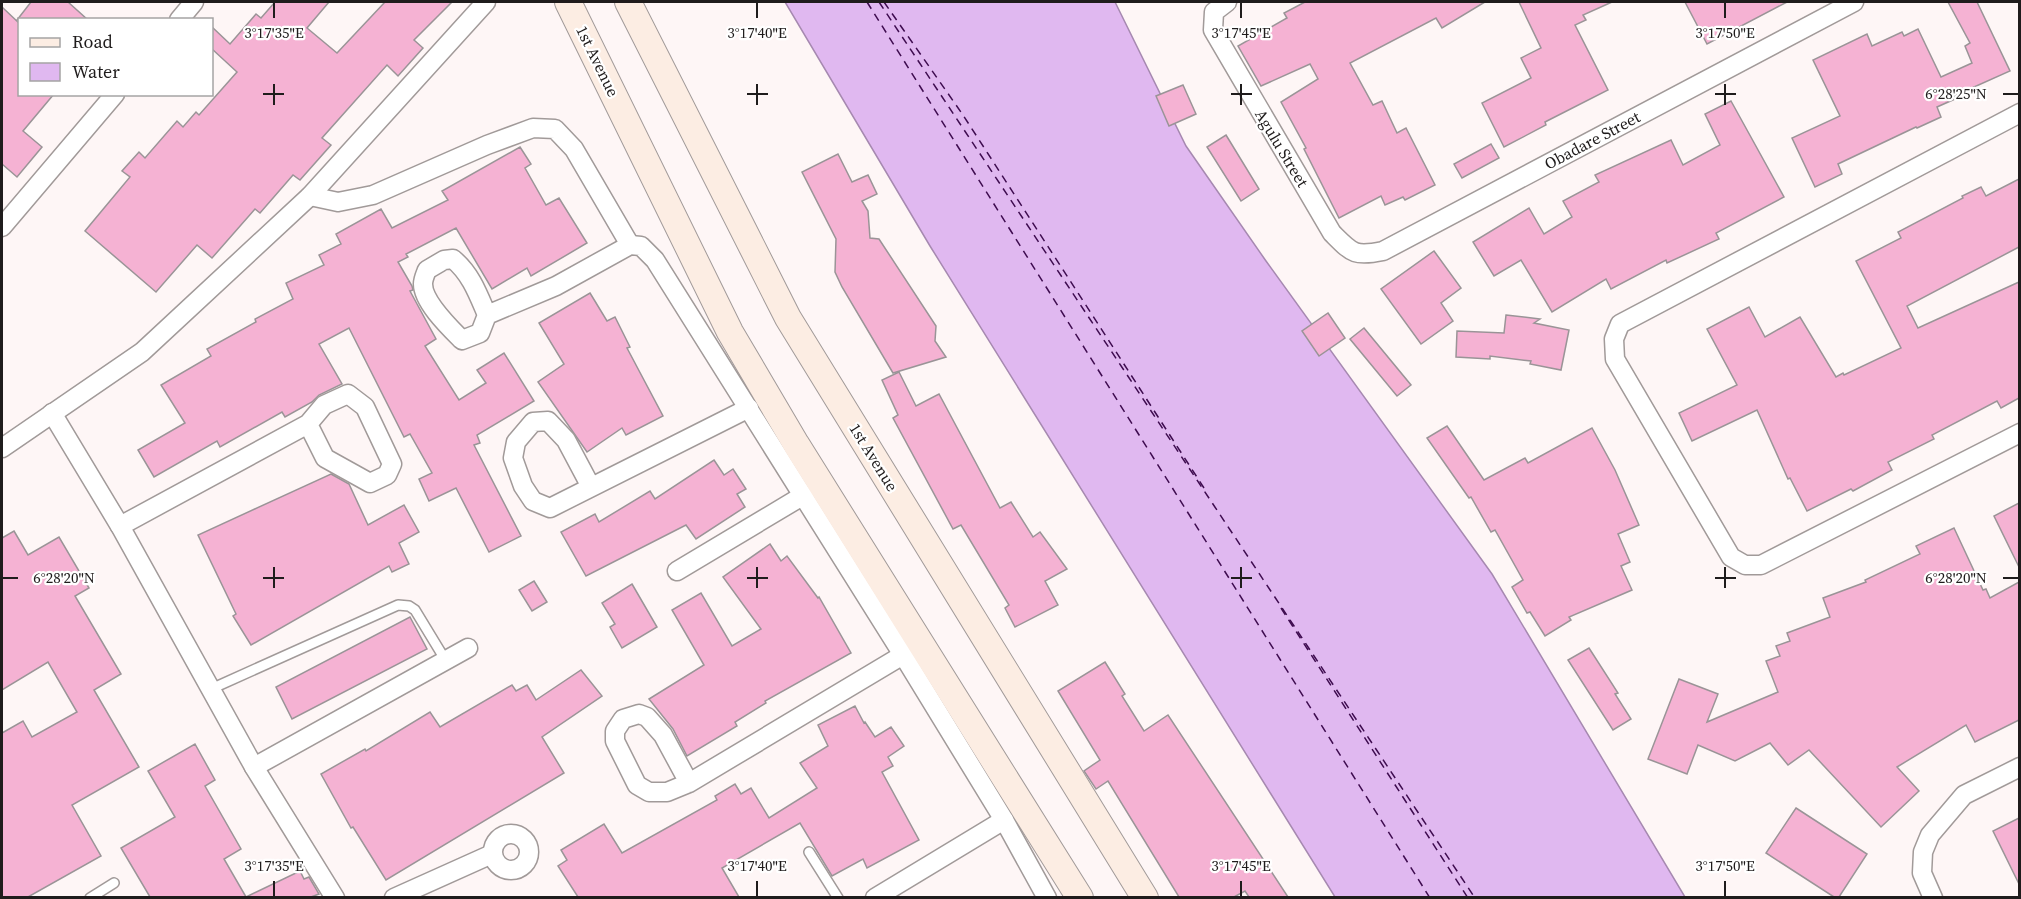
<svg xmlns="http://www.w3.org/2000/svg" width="2021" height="899" font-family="'Source Serif 4',serif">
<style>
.water{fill:#e0b8f0;stroke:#a689b0;stroke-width:1.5}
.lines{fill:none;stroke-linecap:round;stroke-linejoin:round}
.ferry{stroke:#3e0c4f;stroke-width:1.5;stroke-dasharray:8 6;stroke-linecap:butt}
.building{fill:#f5b2d3;stroke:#9a9497;stroke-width:1.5}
.lane-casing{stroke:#a19a99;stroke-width:12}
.street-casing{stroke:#a19a99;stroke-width:21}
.secondary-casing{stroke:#a19a99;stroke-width:28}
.lane{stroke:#fff;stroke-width:9}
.street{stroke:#fff;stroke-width:18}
.secondary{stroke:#fcede3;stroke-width:26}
.ticks{fill:none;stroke:#1f1c1c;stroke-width:2}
.labels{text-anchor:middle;stroke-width:4.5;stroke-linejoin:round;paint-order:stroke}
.street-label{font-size:16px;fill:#1f1c1c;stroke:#fff}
.ticks-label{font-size:15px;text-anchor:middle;fill:#1f1c1c;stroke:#fff;stroke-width:4.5;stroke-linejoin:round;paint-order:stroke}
</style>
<rect width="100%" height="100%" fill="#fef6f6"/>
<path class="water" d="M 785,2 L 1115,2 L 1186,146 L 1266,261 L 1492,574 L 1685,897 L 1335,897 L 930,246 Z"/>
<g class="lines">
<g class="ferry">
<path d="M 867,2 L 1430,898"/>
<path d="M 879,2 L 1475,898"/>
<path d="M 884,2 L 963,115 L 1204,488"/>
<path d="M 1281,608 L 1468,898"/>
</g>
</g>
<g class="building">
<path d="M 31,2 L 68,2 L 88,20 L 17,20 Z"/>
<path d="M 275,2 L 329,2 L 307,28 L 337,53 L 385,2 L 452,2 L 414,40 L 423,48 L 398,76 L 387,65 L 322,138 L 331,145 L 300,180 L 293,175 L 260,213 L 255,209 L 212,258 L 197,245 L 156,292 L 85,231 L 130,177 L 122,171 L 139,152 L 145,158 L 177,121 L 183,127 L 196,112 L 199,115 L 237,72 L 212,49 L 212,27 L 230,44 L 256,14 L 261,18 Z"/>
<path d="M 1305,2 L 1485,2 L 1442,28 L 1436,18 L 1350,63 L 1373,105 L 1382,101 L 1397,133 L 1406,128 L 1435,185 L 1405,200 L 1403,197 L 1385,205 L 1381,196 L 1339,218 L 1304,149 L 1306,148 L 1281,102 L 1318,79 L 1310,64 L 1261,86 L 1238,46 L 1287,18 L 1284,13 Z"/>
<path d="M 1519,2 L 1612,2 L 1583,15 L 1586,20 L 1575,25 L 1608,90 L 1545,122 L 1546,125 L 1504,147 L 1482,103 L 1531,78 L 1521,58 L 1541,48 Z"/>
<path d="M 1685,2 L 1787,2 L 1707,44 Z"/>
<path d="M 1948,2 L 1977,2 L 2010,71 L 1954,96 L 1955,99 L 1937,107 L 1941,117 L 1917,128 L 1916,127 L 1838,164 L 1842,174 L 1815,187 L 1792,138 L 1840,116 L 1813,60 L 1867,34 L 1872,46 L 1902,32 L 1904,36 L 1918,29 L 1941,77 L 1972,63 L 1965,46 L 1970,43 Z"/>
<path d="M 2,7 L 20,24 L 20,94 L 54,94 L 23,131 L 42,147 L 17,177 L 2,164 Z"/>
<path d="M 1183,85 L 1196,114 L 1169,126 L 1156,96 Z"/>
<path d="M 1731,101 L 1784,197 L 1716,233 L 1719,239 L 1667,263 L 1666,260 L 1611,289 L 1606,279 L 1552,312 L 1521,260 L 1494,276 L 1473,242 L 1529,208 L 1544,234 L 1572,217 L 1563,201 L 1599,182 L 1595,175 L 1671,140 L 1683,165 L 1720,145 L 1705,114 Z"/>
<path d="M 1226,135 L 1259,189 L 1241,201 L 1207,147 Z"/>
<path d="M 1491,144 L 1499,158 L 1462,178 L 1454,164 Z"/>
<path d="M 520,147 L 531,164 L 525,168 L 546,205 L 559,198 L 587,243 L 531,276 L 527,268 L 492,289 L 456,228 L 406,254 L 408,257 L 398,262 L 412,286 L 413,290 L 410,291 L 436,339 L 425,346 L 459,400 L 486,383 L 477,370 L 504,353 L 534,401 L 477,435 L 480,443 L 474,445 L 521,536 L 489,552 L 456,488 L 429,501 L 419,479 L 432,473 L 410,434 L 404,437 L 349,328 L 319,344 L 342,384 L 319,395 L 312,402 L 285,417 L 282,412 L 220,447 L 217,441 L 154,477 L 138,450 L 185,423 L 161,385 L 211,356 L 207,349 L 256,322 L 255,319 L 293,299 L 286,283 L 324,265 L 319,255 L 341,244 L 336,234 L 381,209 L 392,228 L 448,200 L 442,191 Z"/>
<path d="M 838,154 L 852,182 L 868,175 L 877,194 L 862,201 L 868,211 L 870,238 L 879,239 L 936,326 L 935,341 L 946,357 L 893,373 L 842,287 L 835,272 L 836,239 L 802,172 Z"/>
<path d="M 2019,179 L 2019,247 L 1907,306 L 1918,328 L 2019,282 L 2019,398 L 2001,408 L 1997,401 L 1932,435 L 1934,439 L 1888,462 L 1892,470 L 1853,491 L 1851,489 L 1807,511 L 1790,478 L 1788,479 L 1757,410 L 1692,441 L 1679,413 L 1737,385 L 1707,329 L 1749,307 L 1765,337 L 1800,317 L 1836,377 L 1843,373 L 1844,375 L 1901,348 L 1856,261 L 1901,238 L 1898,232 L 1963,198 L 1962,196 L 1981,187 L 1986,196 Z"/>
<path d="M 1434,251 L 1461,288 L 1441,303 L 1453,321 L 1421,344 L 1381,289 Z"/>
<path d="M 590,293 L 607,321 L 615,317 L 630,347 L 627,348 L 663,416 L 626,435 L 622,428 L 587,452 L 538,382 L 564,364 L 539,323 Z"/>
<path d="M 1328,313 L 1345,338 L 1319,356 L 1302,331 Z"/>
<path d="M 1506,315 L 1540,319 L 1534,323 L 1569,330 L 1561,370 L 1530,364 L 1531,361 L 1490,356 L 1490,359 L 1456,357 L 1457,331 L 1504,333 Z"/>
<path d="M 1364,328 L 1411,385 L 1397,396 L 1350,339 Z"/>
<path d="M 899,372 L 916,406 L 939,394 L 1000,508 L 1011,502 L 1033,537 L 1040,532 L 1067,569 L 1045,581 L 1058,605 L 1015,627 L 1005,608 L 1009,605 L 961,525 L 953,529 L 893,418 L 898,415 L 882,380 Z"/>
<path d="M 1447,426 L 1484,480 L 1525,458 L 1528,463 L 1592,428 L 1615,470 L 1639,525 L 1618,534 L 1630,562 L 1621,566 L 1632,590 L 1569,617 L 1571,620 L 1545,636 L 1530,612 L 1527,613 L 1512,587 L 1523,580 L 1495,530 L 1491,532 L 1471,497 L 1469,498 L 1427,438 Z"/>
<path d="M 714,460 L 724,475 L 733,469 L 746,489 L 737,494 L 745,507 L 696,539 L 686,525 L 586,576 L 561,532 L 595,514 L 599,522 L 650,491 L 655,499 Z"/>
<path d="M 331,474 L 349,484 L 368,525 L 404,505 L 419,532 L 399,543 L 409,564 L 392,572 L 389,566 L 251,645 L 233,616 L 236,614 L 198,535 Z"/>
<path d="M 2019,503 L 2019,567 L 1994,516 Z"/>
<path d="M 1954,528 L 1983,590 L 1986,589 L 1990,598 L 2019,582 L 2019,720 L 1975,742 L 1966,725 L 1897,767 L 1919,791 L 1881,827 L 1809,750 L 1788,765 L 1770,743 L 1735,761 L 1698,745 L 1687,774 L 1648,759 L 1679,679 L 1718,694 L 1707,722 L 1778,692 L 1766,661 L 1780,656 L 1776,646 L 1790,641 L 1787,633 L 1830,617 L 1823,598 L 1866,582 L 1865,580 L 1920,554 L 1916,546 Z"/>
<path d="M 14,531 L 28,555 L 59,537 L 89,588 L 75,596 L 121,674 L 94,690 L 139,767 L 72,805 L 101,856 L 28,897 L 2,897 L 2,733 L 23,721 L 32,737 L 77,712 L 48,662 L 2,690 L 2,538 Z"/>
<path d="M 770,544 L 781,561 L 787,556 L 818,598 L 819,597 L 851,653 L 765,701 L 766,703 L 735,722 L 737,726 L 687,756 L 673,729 L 649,699 L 704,665 L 672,610 L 701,593 L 732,646 L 761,629 L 723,577 Z"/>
<path d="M 534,581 L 547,602 L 532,611 L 519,590 Z"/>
<path d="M 632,584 L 657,627 L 622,648 L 610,627 L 615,624 L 602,603 Z"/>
<path d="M 410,617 L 427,649 L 292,719 L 276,687 Z"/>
<path d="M 1589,648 L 1618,693 L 1615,694 L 1631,719 L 1613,730 L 1568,660 Z"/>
<path d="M 1105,662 L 1125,694 L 1122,696 L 1144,731 L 1168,715 L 1288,897 L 1249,897 L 1245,891 L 1234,897 L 1179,897 L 1108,781 L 1096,789 L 1084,771 L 1100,760 L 1058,691 Z"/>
<path d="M 581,670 L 602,696 L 542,737 L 564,773 L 386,880 L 353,827 L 351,828 L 321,774 L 365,749 L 366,751 L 430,712 L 440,727 L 512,685 L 516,691 L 527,685 L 536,700 Z"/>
<path d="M 855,706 L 864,723 L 865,722 L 875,737 L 891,727 L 904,746 L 888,757 L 893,766 L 882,772 L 919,840 L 867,868 L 863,859 L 832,876 L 800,823 L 722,868 L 739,897 L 578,897 L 558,866 L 567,860 L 561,850 L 604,824 L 622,853 L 717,800 L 715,796 L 735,784 L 741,794 L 751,788 L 769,818 L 817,788 L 800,763 L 828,746 L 818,725 Z"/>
<path d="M 195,744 L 215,780 L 205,786 L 241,849 L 224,859 L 246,897 L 300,871 L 304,879 L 309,877 L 319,894 L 311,897 L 150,897 L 121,848 L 175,817 L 148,771 Z"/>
<path d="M 1796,808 L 1867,854 L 1839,897 L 1834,897 L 1766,853 Z"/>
<path d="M 2019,818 L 2019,884 L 1993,831 Z"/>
</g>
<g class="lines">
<defs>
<g id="lane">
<path d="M 211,689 L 398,605 L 409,606 L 415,610 L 446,661"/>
<path d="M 809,852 L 838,898"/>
<path d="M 90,898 L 114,883"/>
</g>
<g id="street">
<path d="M 1227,2 L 1214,12 L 1213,30 L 1332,233 C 1352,253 1354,257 1383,251 L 1854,2"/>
<path d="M 179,20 L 194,2"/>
<path d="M 2020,113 L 1620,324 L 1614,339 L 1615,359 L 1731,557 L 1745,565 L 1761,565 L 2020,433"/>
<path d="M 310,196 L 338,202 L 373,195 L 487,145 L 533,128 L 555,129 L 574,149 L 630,245"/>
<path d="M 2,227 L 115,94"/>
<path d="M 487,315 C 478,294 471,274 453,259 L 444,260 L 427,270 C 425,275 423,279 423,284 C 423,302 449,327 462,340 L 480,333 L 487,315 L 556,286 L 630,245 L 641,246 L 655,260 L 903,655 L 1004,820 L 1047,898"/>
<path d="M 52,413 L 120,526 L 254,767 L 335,898"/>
<path d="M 2,448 L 142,352 L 310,196 L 486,2"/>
<path d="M 591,487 L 566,440 L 548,421 L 533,422 L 516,442 L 513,458 L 523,486 L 533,501 L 550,508 L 749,408"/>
<path d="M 120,526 L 308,424 L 324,405 L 348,394 L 365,407 L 392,464 L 387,475 L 370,483 L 325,458 L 308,424"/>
<path d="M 677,571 L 804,495"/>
<path d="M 254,767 L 468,648"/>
<path d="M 689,783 L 663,735 L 647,717 L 639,714 L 623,719 L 615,731 L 615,741 L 637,785 L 649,792 L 667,792 L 689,783 L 903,655"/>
<circle cx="511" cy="852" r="18"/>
<path d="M 394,898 L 492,854"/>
<path d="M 875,898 L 1004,820"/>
<path d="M 1933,898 L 1922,873 L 1923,852 L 1930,835 L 1964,795 L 2020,767"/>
</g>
<g id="secondary">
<path d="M 568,2 L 730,332 L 796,444 L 1080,898"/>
<path d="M 628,2 L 788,318 L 1145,898"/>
</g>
</defs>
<use href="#lane" class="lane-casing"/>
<use href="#street" class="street-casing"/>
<use href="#secondary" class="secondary-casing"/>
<use href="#lane" class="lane"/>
<use href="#street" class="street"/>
<use href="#secondary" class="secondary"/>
</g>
<path class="ticks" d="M 274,3 L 274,18M 757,3 L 757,18M 1241,3 L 1241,18M 1725,3 L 1725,18M 274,84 L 274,105M 757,84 L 757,105M 1241,84 L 1241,105M 1725,84 L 1725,105M 263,94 L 284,94M 747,94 L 768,94M 1231,94 L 1252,94M 1715,94 L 1736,94M 2003,94 L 2018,94M 274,567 L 274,588M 757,567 L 757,588M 1241,567 L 1241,588M 1725,567 L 1725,588M 3,578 L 18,578M 263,578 L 284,578M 747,578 L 768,578M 1231,578 L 1252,578M 1715,578 L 1736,578M 2003,578 L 2018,578M 274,881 L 274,896M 757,881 L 757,896M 1241,881 L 1241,896M 1725,881 L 1725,896"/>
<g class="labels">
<g class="street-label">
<text transform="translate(598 61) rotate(64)" y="6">1st Avenue</text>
<text transform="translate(1592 140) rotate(-28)" y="6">Obadare Street</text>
<text transform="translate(1282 148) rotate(59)" y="6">Agulu Street</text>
<text transform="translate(874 457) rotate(58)" y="6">1st Avenue</text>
</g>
</g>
<g class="ticks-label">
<text x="274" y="38">3°17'35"E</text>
<text x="757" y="38">3°17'40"E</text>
<text x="1241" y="38">3°17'45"E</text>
<text x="1725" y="38">3°17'50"E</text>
<text x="1956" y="99">6°28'25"N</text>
<text x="64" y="583">6°28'20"N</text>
<text x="1956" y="583">6°28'20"N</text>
<text x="274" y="871">3°17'35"E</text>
<text x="757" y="871">3°17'40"E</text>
<text x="1241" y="871">3°17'45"E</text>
<text x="1725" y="871">3°17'50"E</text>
</g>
<rect width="2021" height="899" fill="none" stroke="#1f1c1c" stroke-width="6"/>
<rect x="18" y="18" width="195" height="78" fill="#ffffff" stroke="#a5a4a4" stroke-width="1.5"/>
<rect x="30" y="38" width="30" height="9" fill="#fcede3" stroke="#a5a4a4" stroke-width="1.5"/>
<text x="72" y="48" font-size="18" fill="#1f1c1c">Road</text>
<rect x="30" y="63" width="30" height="18" fill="#e0b8f0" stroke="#a5a4a4" stroke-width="1.5"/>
<text x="72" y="78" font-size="18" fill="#1f1c1c">Water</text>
</svg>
